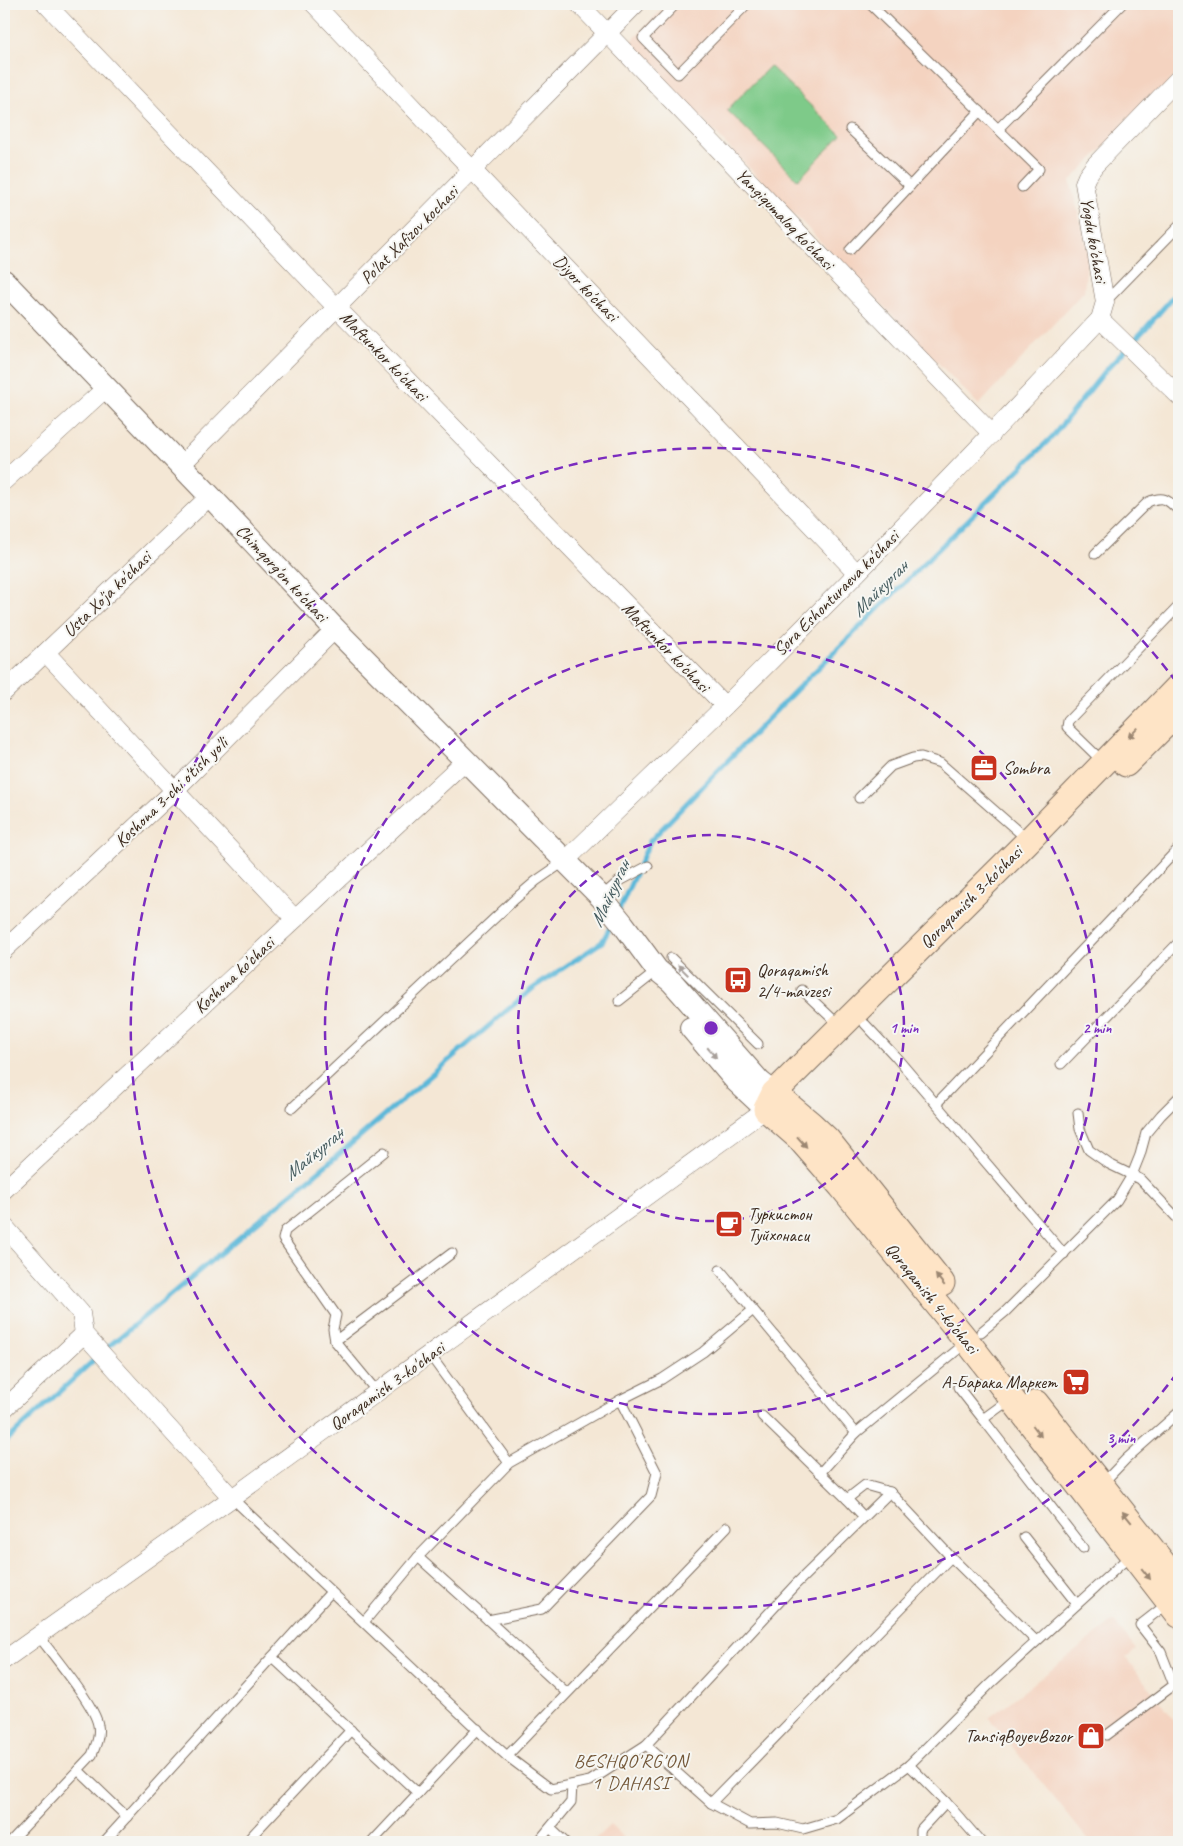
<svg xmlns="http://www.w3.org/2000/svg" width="1183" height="1846" font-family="Caveat,sans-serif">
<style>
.built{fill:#f4d3c0}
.green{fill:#7eca89;stroke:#5c7a54}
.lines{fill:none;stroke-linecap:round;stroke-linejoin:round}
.stream{stroke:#5bb8d9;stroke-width:5}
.service-casing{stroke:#7c6c5e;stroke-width:11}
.minor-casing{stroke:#7c6c5e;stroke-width:19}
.tertiary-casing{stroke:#7c6c5e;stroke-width:24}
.secondary-casing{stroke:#7c6c5e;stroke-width:27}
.service{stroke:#fff;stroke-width:9}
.minor{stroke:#fff;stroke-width:18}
.tertiary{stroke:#fff;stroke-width:22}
.secondary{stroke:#fee4c6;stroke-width:25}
.oneway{fill:#9c8772}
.oneway2{fill:#a79f9a}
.ring{fill:none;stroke:#7b2cbf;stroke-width:2.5;stroke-dasharray:9 6}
.labels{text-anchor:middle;stroke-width:4;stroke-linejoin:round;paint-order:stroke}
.street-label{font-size:18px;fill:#3b2a1e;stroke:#f6f6f2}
.poi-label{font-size:18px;fill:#3b2a1e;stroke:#f6f6f2;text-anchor:start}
.water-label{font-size:19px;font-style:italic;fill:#465c5f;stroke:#f6f6f2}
.neighbourhood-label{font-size:19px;letter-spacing:1px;fill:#745839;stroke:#f6f6f2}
.centre{fill:#7b2cbf;stroke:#f6f6f2;stroke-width:2.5}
.ring-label{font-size:15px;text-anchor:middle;font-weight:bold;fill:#7b2cbf;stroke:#f6f6f2;stroke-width:4;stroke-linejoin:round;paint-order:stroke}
</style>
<rect width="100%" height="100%" fill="#f6f6f2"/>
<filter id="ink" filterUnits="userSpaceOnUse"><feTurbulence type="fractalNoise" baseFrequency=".02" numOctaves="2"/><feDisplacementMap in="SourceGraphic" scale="10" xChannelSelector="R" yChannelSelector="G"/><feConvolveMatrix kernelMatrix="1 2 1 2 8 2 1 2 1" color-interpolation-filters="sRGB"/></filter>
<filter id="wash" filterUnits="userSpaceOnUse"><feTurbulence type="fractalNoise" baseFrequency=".0096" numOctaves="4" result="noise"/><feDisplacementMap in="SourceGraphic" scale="20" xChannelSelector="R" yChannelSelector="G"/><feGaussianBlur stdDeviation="1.12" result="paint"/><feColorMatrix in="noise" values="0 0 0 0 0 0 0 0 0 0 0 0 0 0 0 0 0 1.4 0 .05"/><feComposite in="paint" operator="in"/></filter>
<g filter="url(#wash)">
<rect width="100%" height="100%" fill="#f4e7d5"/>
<g class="built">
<path d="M 667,4 L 1179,4 L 1179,72 L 1070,181 L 1088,251 L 1084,291 L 979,405 L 629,44 Z"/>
<path d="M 1114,1621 L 1136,1650 L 1126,1658 L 1179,1726 L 1179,1842 L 1090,1842 L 989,1718 Z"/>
<path d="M 610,1825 L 628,1842 L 592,1842 Z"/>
</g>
<path class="green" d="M 770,66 L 841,135 L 798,180 L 727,110 Z"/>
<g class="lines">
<g class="stream">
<path d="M 619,910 L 650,841 L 796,690 L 1052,437 L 1106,370 L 1145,329 L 1179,290"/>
<path d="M 4,1443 L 109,1346 L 331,1161 L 532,989 L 602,942 L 613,922"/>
</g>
</g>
</g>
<g filter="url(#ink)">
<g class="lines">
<defs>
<g id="service">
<path d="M 676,4 L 643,38 L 678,74 L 747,4"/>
<path d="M 870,4 L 1039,169 L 1022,187"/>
<path d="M 850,129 L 910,186"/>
<path d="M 998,129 L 1122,4"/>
<path d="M 850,250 L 980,111"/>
<path d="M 1105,302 L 1179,226"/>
<path d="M 1095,554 L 1148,502 C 1164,495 1168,500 1179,511"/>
<path d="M 1168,723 L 1179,733"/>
<path d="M 1102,761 L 1067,727 L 1068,721 L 1179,606"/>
<path d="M 859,798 L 891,766 L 913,758 L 921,757 L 940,763 L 1028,840"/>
<path d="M 601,897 L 618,882 L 648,866"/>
<path d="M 671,958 L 758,1044"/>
<path d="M 802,990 L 840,1026"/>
<path d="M 619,1001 L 657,971"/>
<path d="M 865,1024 L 895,1056 L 1064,1254"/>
<path d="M 1061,1064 L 1179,942"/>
<path d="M 936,1104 L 1179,848"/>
<path d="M 292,1108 L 515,899 L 536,881 L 565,861"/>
<path d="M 1078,1113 L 1080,1129 L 1089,1150 L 1109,1164 L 1140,1179 L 1178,1219"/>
<path d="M 720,1270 L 856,1433"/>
<path d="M 981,1332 L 1005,1312 L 1117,1200 L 1132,1175 L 1140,1155 L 1146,1133 L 1161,1115 L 1179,1097"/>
<path d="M 335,1341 L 452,1253"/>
<path d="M 430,1355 L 509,1463 L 620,1400 L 657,1473 L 651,1496 L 542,1609 L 488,1620 L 418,1557 L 509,1463"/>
<path d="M 958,1387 L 983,1419 L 1009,1400"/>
<path d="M 378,1393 L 335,1341 L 333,1329 L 336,1315 L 283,1239 L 285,1231 L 384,1152"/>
<path d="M 620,1400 L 662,1379 L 703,1352 L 753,1310"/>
<path d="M 983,1419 L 1083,1548"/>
<path d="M 820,1473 L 856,1433 L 967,1342"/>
<path d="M 1103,1483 L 1126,1459 L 1179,1412"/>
<path d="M 232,1498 L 482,1734 L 507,1756 L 551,1789 L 590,1781 L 646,1745 L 795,1585 L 890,1492"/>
<path d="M 847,1499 L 864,1517"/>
<path d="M 1024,1537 L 1077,1604"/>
<path d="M 951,1557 L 1036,1641"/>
<path d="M 488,1620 L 566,1692"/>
<path d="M 364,1622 L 418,1557"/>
<path d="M 272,1657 L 418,1793 L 478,1729"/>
<path d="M 1107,1735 L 1174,1685 L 1161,1652 L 1140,1625 L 1167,1604"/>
<path d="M 646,1745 L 711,1803 L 750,1824 L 777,1823 L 803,1829 L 837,1819 L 909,1765 L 990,1684 L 1131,1555"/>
<path d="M 507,1756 L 727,1527"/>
<path d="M 909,1765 L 946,1802 L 981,1842"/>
<path d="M 78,1770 L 127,1817"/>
<path d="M 711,1803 L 951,1557 L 890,1492 L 865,1485 L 847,1499 L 762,1416"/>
<path d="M 550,1828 L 565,1842"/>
<path d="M 10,1842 L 92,1755 C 96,1745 100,1736 98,1725 C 95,1705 52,1654 38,1635"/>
<path d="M 104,1842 L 331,1592"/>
<path d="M 246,1842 L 351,1730"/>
<path d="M 372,1842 L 418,1793"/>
<path d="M 538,1842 L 571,1802 L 572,1785"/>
<path d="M 923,1842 L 920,1838 L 920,1830 L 946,1802"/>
</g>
<g id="minor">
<path d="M 46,4 L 337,308 L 725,706"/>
<path d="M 314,4 L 857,573"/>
<path d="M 579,4 L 992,434"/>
<path d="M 1100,319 L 1179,396"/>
<path d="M 181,465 L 636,4"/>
<path d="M 4,481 L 106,388"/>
<path d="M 46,653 L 295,919"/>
<path d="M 4,692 L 210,496"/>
<path d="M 565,861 C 618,809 672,758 725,706 C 853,580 977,450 1100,319 L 1105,302 L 1084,183 L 1087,176 L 1095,165 L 1179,78"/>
<path d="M 4,950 L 175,790 L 335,629"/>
<path d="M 4,1190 L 465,761"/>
<path d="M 4,1226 L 81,1313 L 84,1334 L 232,1498"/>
<path d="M 4,1409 L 84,1334"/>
<path d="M 4,1660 L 232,1498 L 766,1109"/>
</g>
<g id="tertiary">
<path d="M 4,281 L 210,496 L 335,629 L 601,897 L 623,924 L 657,970 L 672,982 L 760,1082 L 774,1093"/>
<path d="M 691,1028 L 736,1081 L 766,1109"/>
</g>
<g id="secondary">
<path d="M 1126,764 L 1179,711"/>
<path d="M 774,1093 L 811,1124 L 827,1139 L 942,1283"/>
<path d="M 767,1107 L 774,1093 L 1028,841 L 1179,686"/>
<path d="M 766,1109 L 798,1137 L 841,1186 L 967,1341 L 1179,1615"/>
<path d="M 1036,1403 L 1179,1583"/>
</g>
</defs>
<use href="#service" class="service-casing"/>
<use href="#minor" class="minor-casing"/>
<use href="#tertiary" class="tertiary-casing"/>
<use href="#secondary" class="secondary-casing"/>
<use href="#service" class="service"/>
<use href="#minor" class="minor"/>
<use href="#tertiary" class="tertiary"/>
<use href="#secondary" class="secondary"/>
</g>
<defs><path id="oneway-solid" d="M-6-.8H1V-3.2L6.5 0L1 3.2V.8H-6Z" transform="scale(1.25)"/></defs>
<g class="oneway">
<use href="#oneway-solid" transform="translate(1133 733) rotate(134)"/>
<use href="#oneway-solid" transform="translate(802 1142) rotate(48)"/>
<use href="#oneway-solid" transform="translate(940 1280) rotate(-129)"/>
<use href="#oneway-solid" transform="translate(1037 1431) rotate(53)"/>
<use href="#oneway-solid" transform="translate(1127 1517) rotate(-129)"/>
<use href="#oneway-solid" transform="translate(1146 1574) rotate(51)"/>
</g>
<g class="oneway2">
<use href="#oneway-solid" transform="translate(683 970) rotate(-135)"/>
<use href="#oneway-solid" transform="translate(712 1053) rotate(50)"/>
</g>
</g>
<g class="ring">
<circle cx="711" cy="1028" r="193"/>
<circle cx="711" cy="1028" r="386"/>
<path d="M1177 1373A580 580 0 1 1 1177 683"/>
</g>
<defs>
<symbol id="office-square" viewBox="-11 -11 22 22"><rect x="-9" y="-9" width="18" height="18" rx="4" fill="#c8321e" stroke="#f6f6f2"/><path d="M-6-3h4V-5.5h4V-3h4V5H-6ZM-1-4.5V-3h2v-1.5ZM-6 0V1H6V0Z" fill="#fff"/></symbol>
<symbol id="bus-square" viewBox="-11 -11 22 22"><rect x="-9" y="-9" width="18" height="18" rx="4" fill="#c8321e" stroke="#f6f6f2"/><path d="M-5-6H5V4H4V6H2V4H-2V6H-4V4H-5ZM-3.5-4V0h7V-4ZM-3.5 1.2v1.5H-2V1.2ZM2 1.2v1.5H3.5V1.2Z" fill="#fff"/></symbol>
<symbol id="cafe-square" viewBox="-11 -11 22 22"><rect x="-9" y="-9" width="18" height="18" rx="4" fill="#c8321e" stroke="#f6f6f2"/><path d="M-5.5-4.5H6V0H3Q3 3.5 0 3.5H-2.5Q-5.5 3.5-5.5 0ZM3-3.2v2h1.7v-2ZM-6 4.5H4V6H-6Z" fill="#fff"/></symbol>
<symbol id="supermarket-square" viewBox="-11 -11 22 22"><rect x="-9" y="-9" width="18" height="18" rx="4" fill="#c8321e" stroke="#f6f6f2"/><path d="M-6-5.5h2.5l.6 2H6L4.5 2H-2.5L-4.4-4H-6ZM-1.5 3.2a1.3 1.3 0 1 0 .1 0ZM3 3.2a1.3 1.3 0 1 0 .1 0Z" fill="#fff"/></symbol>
<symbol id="shop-square" viewBox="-11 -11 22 22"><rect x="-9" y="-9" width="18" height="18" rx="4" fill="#c8321e" stroke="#f6f6f2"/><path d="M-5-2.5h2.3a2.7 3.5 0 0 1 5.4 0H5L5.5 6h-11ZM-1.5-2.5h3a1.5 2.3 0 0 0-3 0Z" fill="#fff"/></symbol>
</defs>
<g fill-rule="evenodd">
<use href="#office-square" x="968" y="752" width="32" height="32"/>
<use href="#bus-square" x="722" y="964" width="32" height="32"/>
<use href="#cafe-square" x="713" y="1208" width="32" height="32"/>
<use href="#supermarket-square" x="1060" y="1366" width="32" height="32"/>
<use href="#shop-square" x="1075" y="1720" width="32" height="32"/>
</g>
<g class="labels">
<g class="street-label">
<text transform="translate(785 219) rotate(46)" y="6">Yangiqumaloq ko'chasi</text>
<text transform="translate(409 235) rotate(-45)" y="6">Po'lat Xafizov kochasi</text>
<text transform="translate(1094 240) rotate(80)" y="6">Yogdu ko'chasi</text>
<text transform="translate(586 288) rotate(46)" y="6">Diyor ko'chasi</text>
<text transform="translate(384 356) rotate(46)" y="6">Maftunkor ko'chasi</text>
<text transform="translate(282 573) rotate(47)" y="6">Chimqorg'on ko'chasi</text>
<text transform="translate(836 593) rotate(-45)" y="6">Sora Eshonturaeva ko'chasi</text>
<text transform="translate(107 594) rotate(-44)" y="6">Usta Xo'ja ko'chasi</text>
<text transform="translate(666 647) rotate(46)" y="6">Maftunkor ko'chasi</text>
<text transform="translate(171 792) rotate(-44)" y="6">Koshona 3-chi o'tish yo'li</text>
<text transform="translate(971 897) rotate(-45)" y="6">Qoraqamish 3-ko'chasi</text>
<text transform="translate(234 975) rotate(-43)" y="6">Koshona ko'chasi</text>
<text transform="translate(932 1298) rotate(51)" y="6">Qoraqamish 4-ko'chasi</text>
<text transform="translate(387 1386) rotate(-36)" y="6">Qoraqamish 3-ko'chasi</text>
</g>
<g class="poi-label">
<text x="1003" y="774">Sombra</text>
<text x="757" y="976">Qoraqamish<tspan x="757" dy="21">2/4-mavzesi</tspan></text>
<text x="748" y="1220">Туркистон<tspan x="748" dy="21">Туйхонаси</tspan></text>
<text x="1057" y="1388" text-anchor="end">А-Барака Маркет</text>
<text x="1072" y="1742" text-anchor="end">TansiqBoyevBozor</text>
</g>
<g class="water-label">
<text transform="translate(879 588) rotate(-45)" y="7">Майкурган</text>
<text transform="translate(609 893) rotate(-65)" y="7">Майкурган</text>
<text transform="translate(313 1153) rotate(-40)" y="7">Майкурган</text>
</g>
<g class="neighbourhood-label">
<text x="631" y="1767">BESHQO'RG'ON<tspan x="631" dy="22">1 DAHASI</tspan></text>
</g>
</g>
<circle cx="711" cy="1028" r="8" class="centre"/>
<g class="ring-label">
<text x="904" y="1033">1 min</text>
<text x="1097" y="1033">2 min</text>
<text x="1121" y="1443">3 min</text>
</g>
<rect width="1183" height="1846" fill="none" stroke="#f6f6f2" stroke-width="20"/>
</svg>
